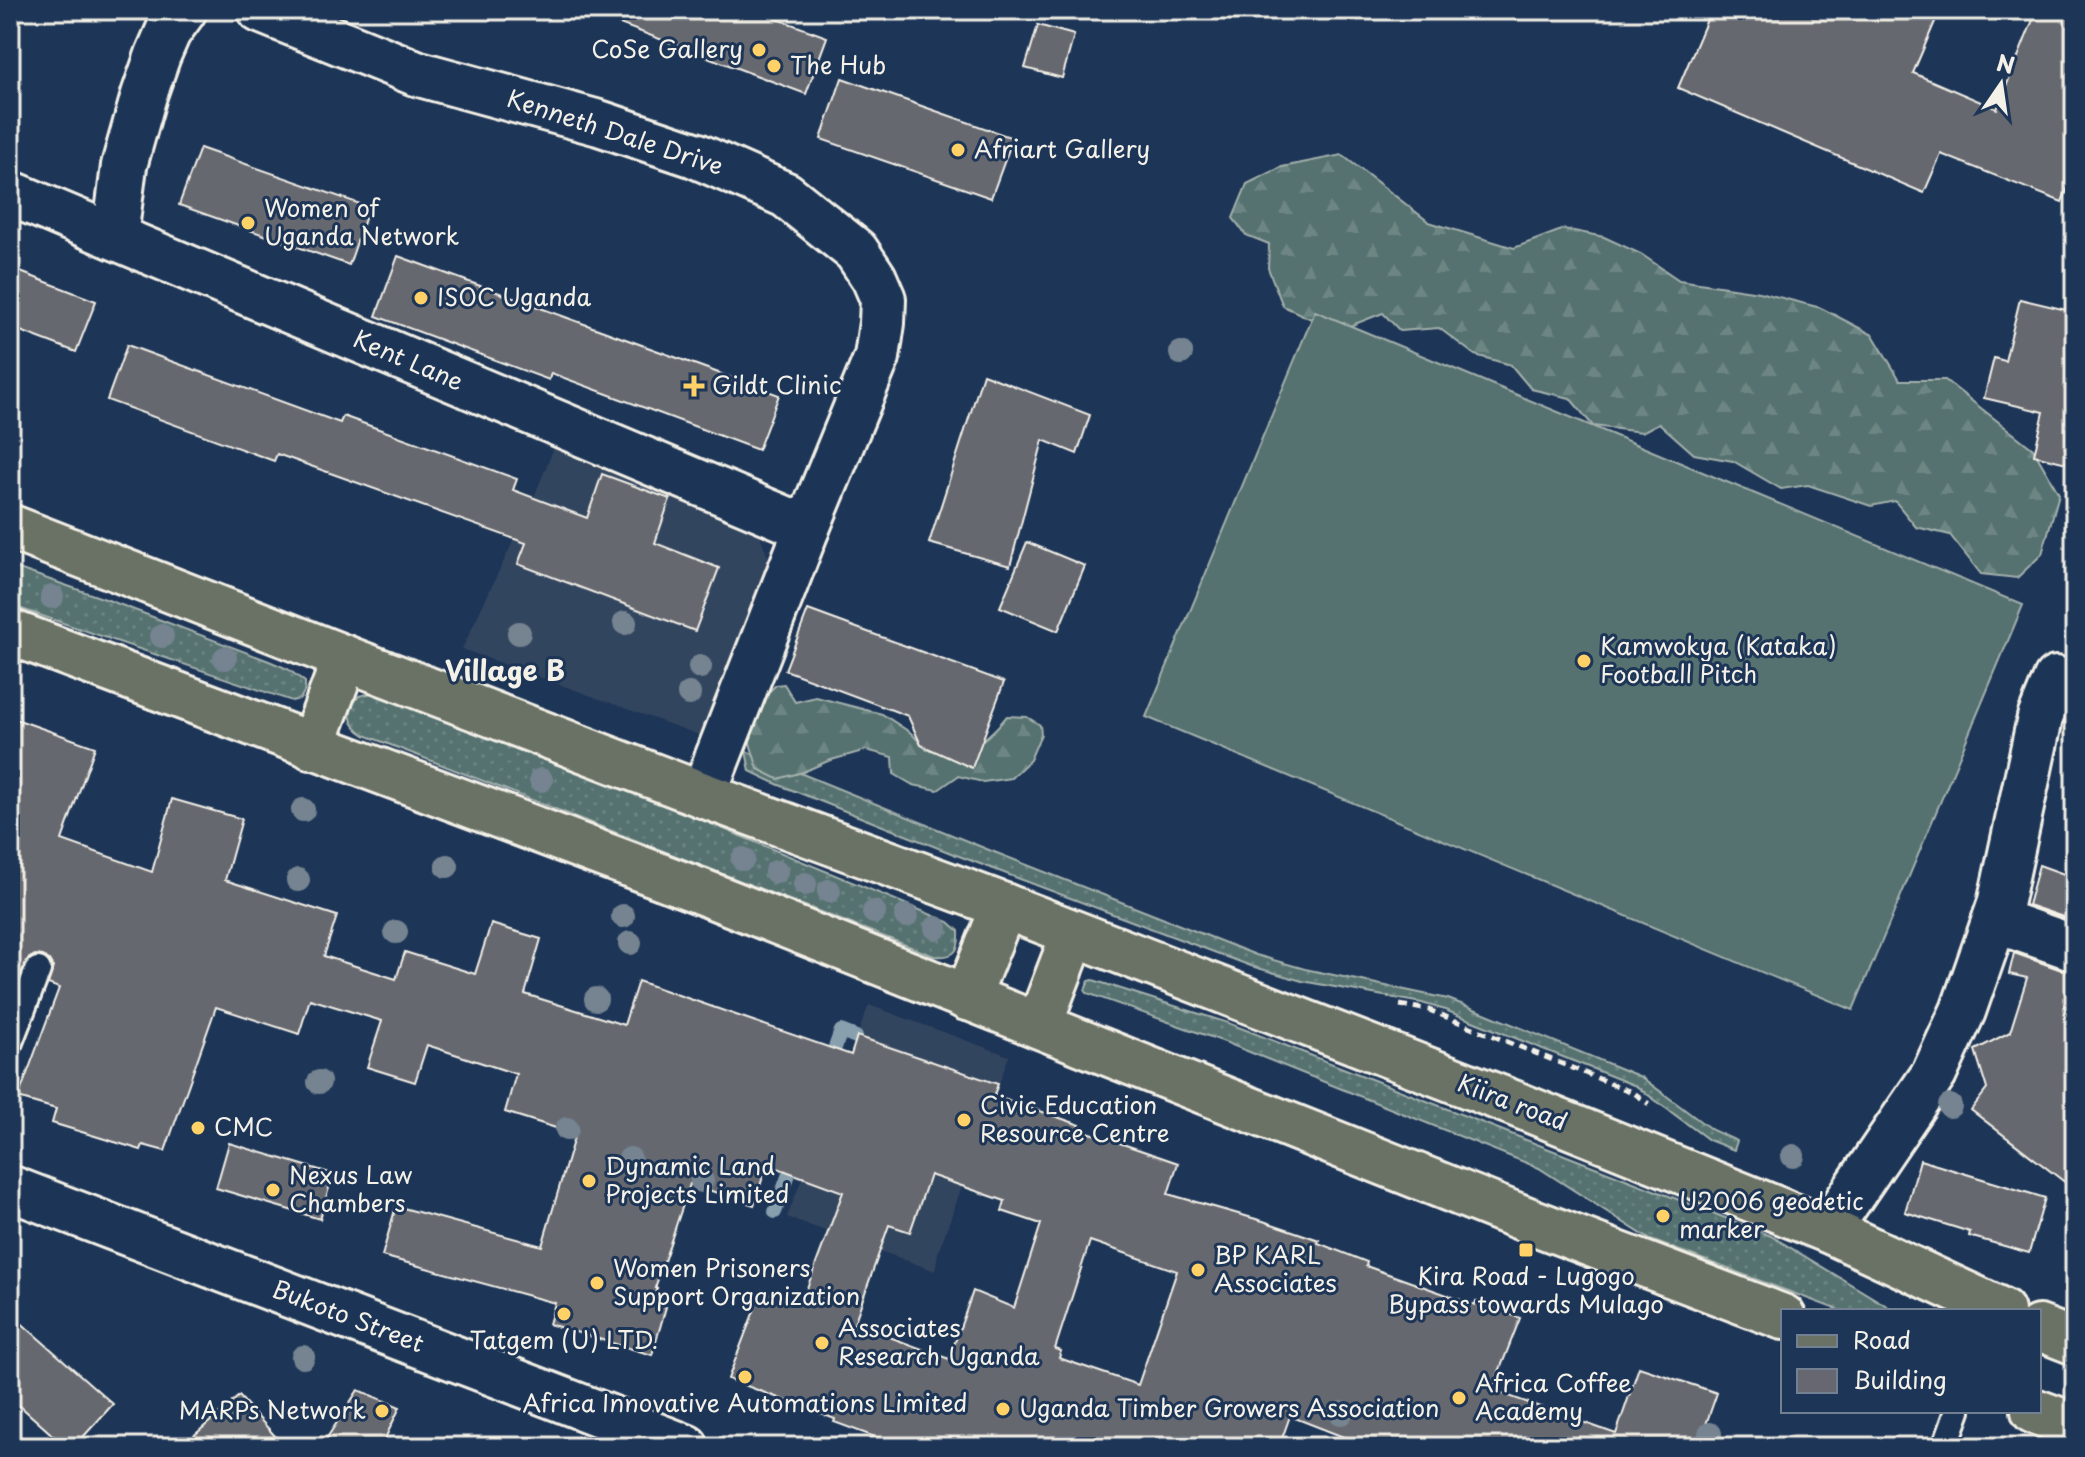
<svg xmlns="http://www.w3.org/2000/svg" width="2085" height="1457" font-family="'Playpen Sans',sans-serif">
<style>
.built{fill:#33445e}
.grass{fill:url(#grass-dots);stroke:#a4b1ac;stroke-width:2}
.forest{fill:url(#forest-firs);stroke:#a4b1ac;stroke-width:2}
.pitch{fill:#54716f;stroke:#a4b1ac;stroke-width:2}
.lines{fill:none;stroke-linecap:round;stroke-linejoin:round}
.stream{stroke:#889fae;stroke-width:14}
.building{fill:#666770;stroke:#f4f1e8;stroke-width:2;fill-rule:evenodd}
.lane-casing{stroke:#f4f1e8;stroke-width:30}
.street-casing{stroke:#f4f1e8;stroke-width:50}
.primary-casing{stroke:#f4f1e8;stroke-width:50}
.path{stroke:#f4f1e8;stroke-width:5;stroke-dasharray:8 6;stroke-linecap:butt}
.lane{stroke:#1d3557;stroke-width:24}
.street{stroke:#1d3557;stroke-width:44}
.primary{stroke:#6a7165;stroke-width:44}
.tree{fill:#748490}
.poi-dot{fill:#ffd166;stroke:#1d3557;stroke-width:3}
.labels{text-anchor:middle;stroke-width:6;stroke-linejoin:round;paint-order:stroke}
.poi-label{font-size:24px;fill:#f4f1e8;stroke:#1d3557;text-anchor:start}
.street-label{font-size:24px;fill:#f4f1e8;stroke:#1d3557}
.quarter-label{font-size:28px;font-weight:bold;fill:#f4f1e8;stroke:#1d3557}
</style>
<defs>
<pattern id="grass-dots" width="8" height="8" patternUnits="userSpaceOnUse" patternTransform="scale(2)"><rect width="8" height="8" fill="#54716f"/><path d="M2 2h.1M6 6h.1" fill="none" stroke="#6d8684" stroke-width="1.8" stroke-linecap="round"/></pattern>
<pattern id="forest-firs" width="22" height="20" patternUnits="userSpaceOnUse" patternTransform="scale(2)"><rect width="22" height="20" fill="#54716f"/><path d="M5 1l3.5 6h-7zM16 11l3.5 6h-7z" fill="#6d8684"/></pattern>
</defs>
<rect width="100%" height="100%" fill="#1d3557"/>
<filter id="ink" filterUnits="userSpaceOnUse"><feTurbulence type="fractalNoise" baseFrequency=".0125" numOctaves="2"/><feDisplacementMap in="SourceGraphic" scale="16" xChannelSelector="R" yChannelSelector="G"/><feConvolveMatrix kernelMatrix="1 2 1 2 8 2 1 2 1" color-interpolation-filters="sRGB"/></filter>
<g filter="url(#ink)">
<g class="built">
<path d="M 557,440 L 741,519 L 760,535 L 769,560 L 766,587 L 708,719 L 699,735 L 462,649 L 534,497 Z"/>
<path d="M 869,1005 L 1009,1056 L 938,1253 L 935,1271 L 787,1217 Z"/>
</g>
<g class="grass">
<path d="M 10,566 L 108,600 L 269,661 L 288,669 L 305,682 L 305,690 L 300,699 L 292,701 L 10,605 Z"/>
<path d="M 372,693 L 680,811 L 949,922 L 959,931 C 960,952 954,958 934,956 L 365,735 C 348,724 346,713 359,696 Z"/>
<path d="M 746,751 L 989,850 L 1256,955 L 1305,969 L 1448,999 L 1482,1012 L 1641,1077 L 1712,1130 L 1737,1141 L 1734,1150 L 1709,1140 L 1636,1086 L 1445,1010 L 1422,1003 L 1302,981 L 1251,966 L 951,853 L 777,784 L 750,771 Z"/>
<path d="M 1093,980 L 1228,1023 L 1771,1236 L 1895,1311 L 1841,1311 L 1651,1240 L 1539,1168 L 1222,1041 L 1087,993 L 1085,990 L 1089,981 Z"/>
</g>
<g class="forest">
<path d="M 1342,155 L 1429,222 L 1514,248 L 1564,229 L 1604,237 L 1641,254 L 1679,280 L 1759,292 L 1821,308 L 1873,335 L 1900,380 L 1945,380 L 2033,449 L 2059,494 L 2042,554 L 2017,578 L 1981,574 L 1950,535 L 1916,527 L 1895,501 L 1871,506 L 1808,485 L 1781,489 L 1733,461 L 1694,454 L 1659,423 L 1642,432 L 1593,426 L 1570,398 L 1531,389 L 1511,365 L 1475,355 L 1439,328 L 1400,331 L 1383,313 L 1337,331 L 1283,306 L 1268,268 L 1269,244 L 1246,235 L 1233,218 L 1247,184 L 1282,167 Z"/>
<path d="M 784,684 L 795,702 L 816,697 L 882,714 L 911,733 L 927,750 C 938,751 962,750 972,746 C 986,740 998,727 1007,716 L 1027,717 L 1040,725 L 1041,734 L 1030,760 L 1011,778 L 983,782 L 958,776 L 938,790 L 913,785 L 894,774 L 893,757 L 866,750 L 828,761 L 803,772 L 778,779 L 758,769 L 750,743 L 751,709 L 776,685 Z"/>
</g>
<path class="pitch" d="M 1315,311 L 2023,605 L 1853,1010 L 1146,717 Z"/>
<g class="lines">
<g class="stream">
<path d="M 829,1064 L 841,1031 L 856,1037"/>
<path d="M 775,1212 L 796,1155"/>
</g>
</g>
<g class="building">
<path d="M 594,10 L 753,10 L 827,37 L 806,94 L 593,14 Z"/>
<path d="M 1711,10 L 1940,10 L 1913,73 L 1997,109 L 2037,10 L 2075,10 L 2075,171 L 2062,202 L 1941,154 L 1924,193 L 1678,88 Z"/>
<path d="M 1038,25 L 1074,35 L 1062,78 L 1025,68 Z"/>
<path d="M 842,78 L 1013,138 L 991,198 L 821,139 Z"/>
<path d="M 200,148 L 369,207 L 349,265 L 179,205 Z"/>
<path d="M 398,256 L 779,395 L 758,450 L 551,373 L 549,380 L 376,316 Z"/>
<path d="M 10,268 L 96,301 L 76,352 L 10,327 Z"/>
<path d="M 2020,299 L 2075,312 L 2075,465 L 2034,455 L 2044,412 L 1984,398 L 1994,358 L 2005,361 Z"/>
<path d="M 127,345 L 340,423 L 343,416 L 517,479 L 513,490 L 587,518 L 602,474 L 670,499 L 655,543 L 719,568 L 695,631 L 518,564 L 526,543 L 277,454 L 274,461 L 107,400 Z"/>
<path d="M 983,374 L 1090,415 L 1077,454 L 1043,440 L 1010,566 L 929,543 Z"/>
<path d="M 1027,542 L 1085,566 L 1058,631 L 1000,607 Z"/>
<path d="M 808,610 L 1004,682 L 972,768 L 921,745 L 908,716 L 785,670 Z"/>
<path d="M 10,717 L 95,747 L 62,840 L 152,872 L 172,799 L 242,819 L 225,880 L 337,916 L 324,956 L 396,979 L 405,952 L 475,974 L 491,924 L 541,939 L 525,994 L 624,1025 L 638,981 L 851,1055 L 857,1036 L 998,1084 L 994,1095 L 1080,1125 L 1079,1129 L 1178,1163 L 1168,1194 L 1263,1221 L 1319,1240 L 1318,1243 L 1367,1262 L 1366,1266 L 1475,1305 L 1476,1301 L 1520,1318 L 1492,1390 L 1616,1434 L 1639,1367 L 1717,1393 L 1698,1447 L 1369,1447 L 1290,1416 L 1279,1447 L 902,1447 L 834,1422 L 835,1419 L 728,1379 L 762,1290 L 801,1304 L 843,1192 L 767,1164 L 754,1205 L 690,1184 L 655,1288 L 657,1288 L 652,1303 L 666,1307 L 652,1355 L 549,1324 L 555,1303 L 382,1256 L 396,1206 L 542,1246 L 575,1134 L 505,1112 L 516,1074 L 427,1045 L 415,1082 L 367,1067 L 382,1021 L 310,999 L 299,1034 L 216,1007 L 165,1151 L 143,1145 L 141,1150 L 52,1123 L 56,1109 L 18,1098 L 59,988 L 48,984 L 53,967 L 49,960 L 43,956 L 35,955 L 28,959 L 20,975 L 10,971 ZM 930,1175 L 1005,1201 L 1002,1211 L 1041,1224 L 1014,1308 L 973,1291 L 949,1359 L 854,1324 L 889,1225 L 910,1232 ZM 1090,1241 L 1177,1271 L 1138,1385 L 1059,1358 L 1061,1351 L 1055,1349 Z"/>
<path d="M 2039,865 L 2075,878 L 2075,921 L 2028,905 Z"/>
<path d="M 2014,953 L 2067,972 L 2075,972 L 2075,1190 L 1971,1110 L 1987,1089 L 1975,1050 L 2010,1032 L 2027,978 L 2009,974 Z"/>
<path d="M 229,1143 L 333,1174 L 320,1219 L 216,1188 Z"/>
<path d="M 1920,1160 L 2045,1198 L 2029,1253 L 1969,1236 L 1970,1232 L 1905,1212 Z"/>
<path d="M 10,1313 L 113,1404 L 74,1447 L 66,1447 L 10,1397 Z"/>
<path d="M 358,1390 L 400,1407 L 381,1447 L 321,1447 Z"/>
<path d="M 239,1396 L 285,1447 L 181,1447 Z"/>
</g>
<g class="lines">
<defs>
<g id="lane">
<path d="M 10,1042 L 38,970"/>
<path d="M 1945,1447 L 1958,1411"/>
</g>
<g id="street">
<path d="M 260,10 L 416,73 L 599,123 L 695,155 L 786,195 L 856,251 L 874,278 L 883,299 L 882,323 L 877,357 L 807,528 L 703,795"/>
<path d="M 10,193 L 807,528"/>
<path d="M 115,237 L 124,166 L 144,95 L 158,55 L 168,32 L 184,10"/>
<path d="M 1995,920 L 2075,948"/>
<path d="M 10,1188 L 686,1447"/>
<path d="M 1828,1230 L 1934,1074 L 1963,1011 L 2000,905 L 2040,718 L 2056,679"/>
</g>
<g id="primary">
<path d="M 10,527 L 345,658 L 703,795 L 1004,906 L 1513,1103 L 1828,1230 L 2002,1311"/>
<path d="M 10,632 L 700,891 L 1533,1222 L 1783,1317"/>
<path d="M 312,747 L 345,658"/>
<path d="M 967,998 L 1004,906"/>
<path d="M 1039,1025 L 1074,934"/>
<path d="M 2039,1328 L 2075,1342"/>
<path d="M 2034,1411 L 2075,1426"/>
</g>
</defs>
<use href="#lane" class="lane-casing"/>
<use href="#street" class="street-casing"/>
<use href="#primary" class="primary-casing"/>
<path class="path" d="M 1400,1005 L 1429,1010 L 1634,1093 L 1649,1104"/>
<use href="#lane" class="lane"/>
<use href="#street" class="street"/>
<use href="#primary" class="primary"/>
</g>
<g class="tree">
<circle cx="1181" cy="353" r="12"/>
<circle cx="52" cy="597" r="12"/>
<circle cx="625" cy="623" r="12"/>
<circle cx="519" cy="633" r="12"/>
<circle cx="162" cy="636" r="12"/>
<circle cx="225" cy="658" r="12"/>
<circle cx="700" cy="667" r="12"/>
<circle cx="689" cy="694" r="12"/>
<circle cx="541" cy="780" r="12"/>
<circle cx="303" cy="810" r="12"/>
<circle cx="743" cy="859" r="12"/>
<circle cx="447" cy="866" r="12"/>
<circle cx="776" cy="872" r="12"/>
<circle cx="298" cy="880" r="12"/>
<circle cx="805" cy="884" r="12"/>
<circle cx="829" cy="891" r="12"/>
<circle cx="874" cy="912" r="12"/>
<circle cx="623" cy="916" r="12"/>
<circle cx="906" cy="916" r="12"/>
<circle cx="936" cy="928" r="12"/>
<circle cx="396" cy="932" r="12"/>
<circle cx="630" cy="943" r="12"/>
<circle cx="596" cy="999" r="12"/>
<circle cx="319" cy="1082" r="12"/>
<circle cx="1950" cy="1106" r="12"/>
<circle cx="567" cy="1129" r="12"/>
<circle cx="1793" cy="1156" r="12"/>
<circle cx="630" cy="1159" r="12"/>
<circle cx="702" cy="1181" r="12"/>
<circle cx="303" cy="1357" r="12"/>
<circle cx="1341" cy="1413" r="12"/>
<circle cx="1710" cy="1434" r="12"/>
</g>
</g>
<g class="poi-dot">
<circle cx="759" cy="50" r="8"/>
<circle cx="774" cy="66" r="8"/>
<circle cx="958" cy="150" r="8"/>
<circle cx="248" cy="223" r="8"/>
<circle cx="421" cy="298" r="8"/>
<path d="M690 374h8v8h8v8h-8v8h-8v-8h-8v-8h8z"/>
<circle cx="1584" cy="661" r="8"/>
<circle cx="964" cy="1120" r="8"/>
<circle cx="198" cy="1128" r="8"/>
<circle cx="589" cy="1181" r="8"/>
<circle cx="273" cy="1190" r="8"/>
<circle cx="1663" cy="1216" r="8"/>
<rect x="1518" y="1242" width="16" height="16" rx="4"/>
<circle cx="1198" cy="1270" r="8"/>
<circle cx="597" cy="1283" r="8"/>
<circle cx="564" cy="1314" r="8"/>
<circle cx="822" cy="1343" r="8"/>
<circle cx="745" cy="1377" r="8"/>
<circle cx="1459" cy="1398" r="8"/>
<circle cx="1003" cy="1409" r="8"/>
<circle cx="382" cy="1411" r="8"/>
</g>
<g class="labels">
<g class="poi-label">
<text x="743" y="58" text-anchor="end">CoSe Gallery</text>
<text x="790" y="74">The Hub</text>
<text x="974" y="158">Afriart Gallery</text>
<text x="264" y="217">Women of<tspan x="264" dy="28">Uganda Network</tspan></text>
<text x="437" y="306">ISOC Uganda</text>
<text x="712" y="394">Gildt Clinic</text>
<text x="1600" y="655">Kamwokya (Kataka)<tspan x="1600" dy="28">Football Pitch</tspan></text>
<text x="980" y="1114">Civic Education<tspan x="980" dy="28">Resource Centre</tspan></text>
<text x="214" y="1136">CMC</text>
<text x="605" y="1175">Dynamic Land<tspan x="605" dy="28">Projects Limited</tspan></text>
<text x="289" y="1184">Nexus Law<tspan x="289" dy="28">Chambers</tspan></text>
<text x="1679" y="1210">U2006 geodetic<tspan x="1679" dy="28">marker</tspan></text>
<text x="1214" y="1264">BP KARL<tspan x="1214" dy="28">Associates</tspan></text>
<text x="613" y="1277">Women Prisoners<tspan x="613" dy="28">Support Organization</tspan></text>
<text x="1526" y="1285" text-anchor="middle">Kira Road - Lugogo<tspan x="1526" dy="28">Bypass towards Mulago</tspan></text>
<text x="838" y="1337">Associates<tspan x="838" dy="28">Research Uganda</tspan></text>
<text x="564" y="1349" text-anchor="middle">Tatgem (U) LTD.</text>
<text x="1475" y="1392">Africa Coffee<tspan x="1475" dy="28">Academy</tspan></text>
<text x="745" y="1412" text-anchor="middle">Africa Innovative Automations Limited</text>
<text x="1019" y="1417">Uganda Timber Growers Association</text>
<text x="366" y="1419" text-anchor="end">MARPs Network</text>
</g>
<g class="street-label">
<text transform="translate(615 133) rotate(18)" y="8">Kenneth Dale Drive</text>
<text transform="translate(408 361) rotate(23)" y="8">Kent Lane</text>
<text transform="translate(1512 1103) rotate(21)" y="8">Kiira road</text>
<text transform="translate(348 1317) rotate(21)" y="8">Bukoto Street</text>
</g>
<g class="quarter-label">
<text x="505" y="681">Village B</text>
</g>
</g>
<rect width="2085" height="1457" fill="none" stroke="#1d3557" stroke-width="40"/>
<rect x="20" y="20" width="2045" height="1417" fill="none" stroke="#f4f1e8" stroke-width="3" filter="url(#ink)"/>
<rect x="1781" y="1309" width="260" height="104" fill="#1d3557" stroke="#738091" stroke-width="2"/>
<rect x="1797" y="1335" width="40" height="12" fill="#6a7165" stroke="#738091" stroke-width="2"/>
<text x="1853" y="1349" font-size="24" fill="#f4f1e8">Road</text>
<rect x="1797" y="1369" width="40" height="24" fill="#666770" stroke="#738091" stroke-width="2"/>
<text x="1853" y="1389" font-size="24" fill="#f4f1e8">Building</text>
<g transform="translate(2001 84) rotate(13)" stroke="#1d3557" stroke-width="6" paint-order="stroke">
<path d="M0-6L14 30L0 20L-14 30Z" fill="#f4f1e8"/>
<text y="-12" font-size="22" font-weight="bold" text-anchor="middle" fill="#f4f1e8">N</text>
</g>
</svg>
